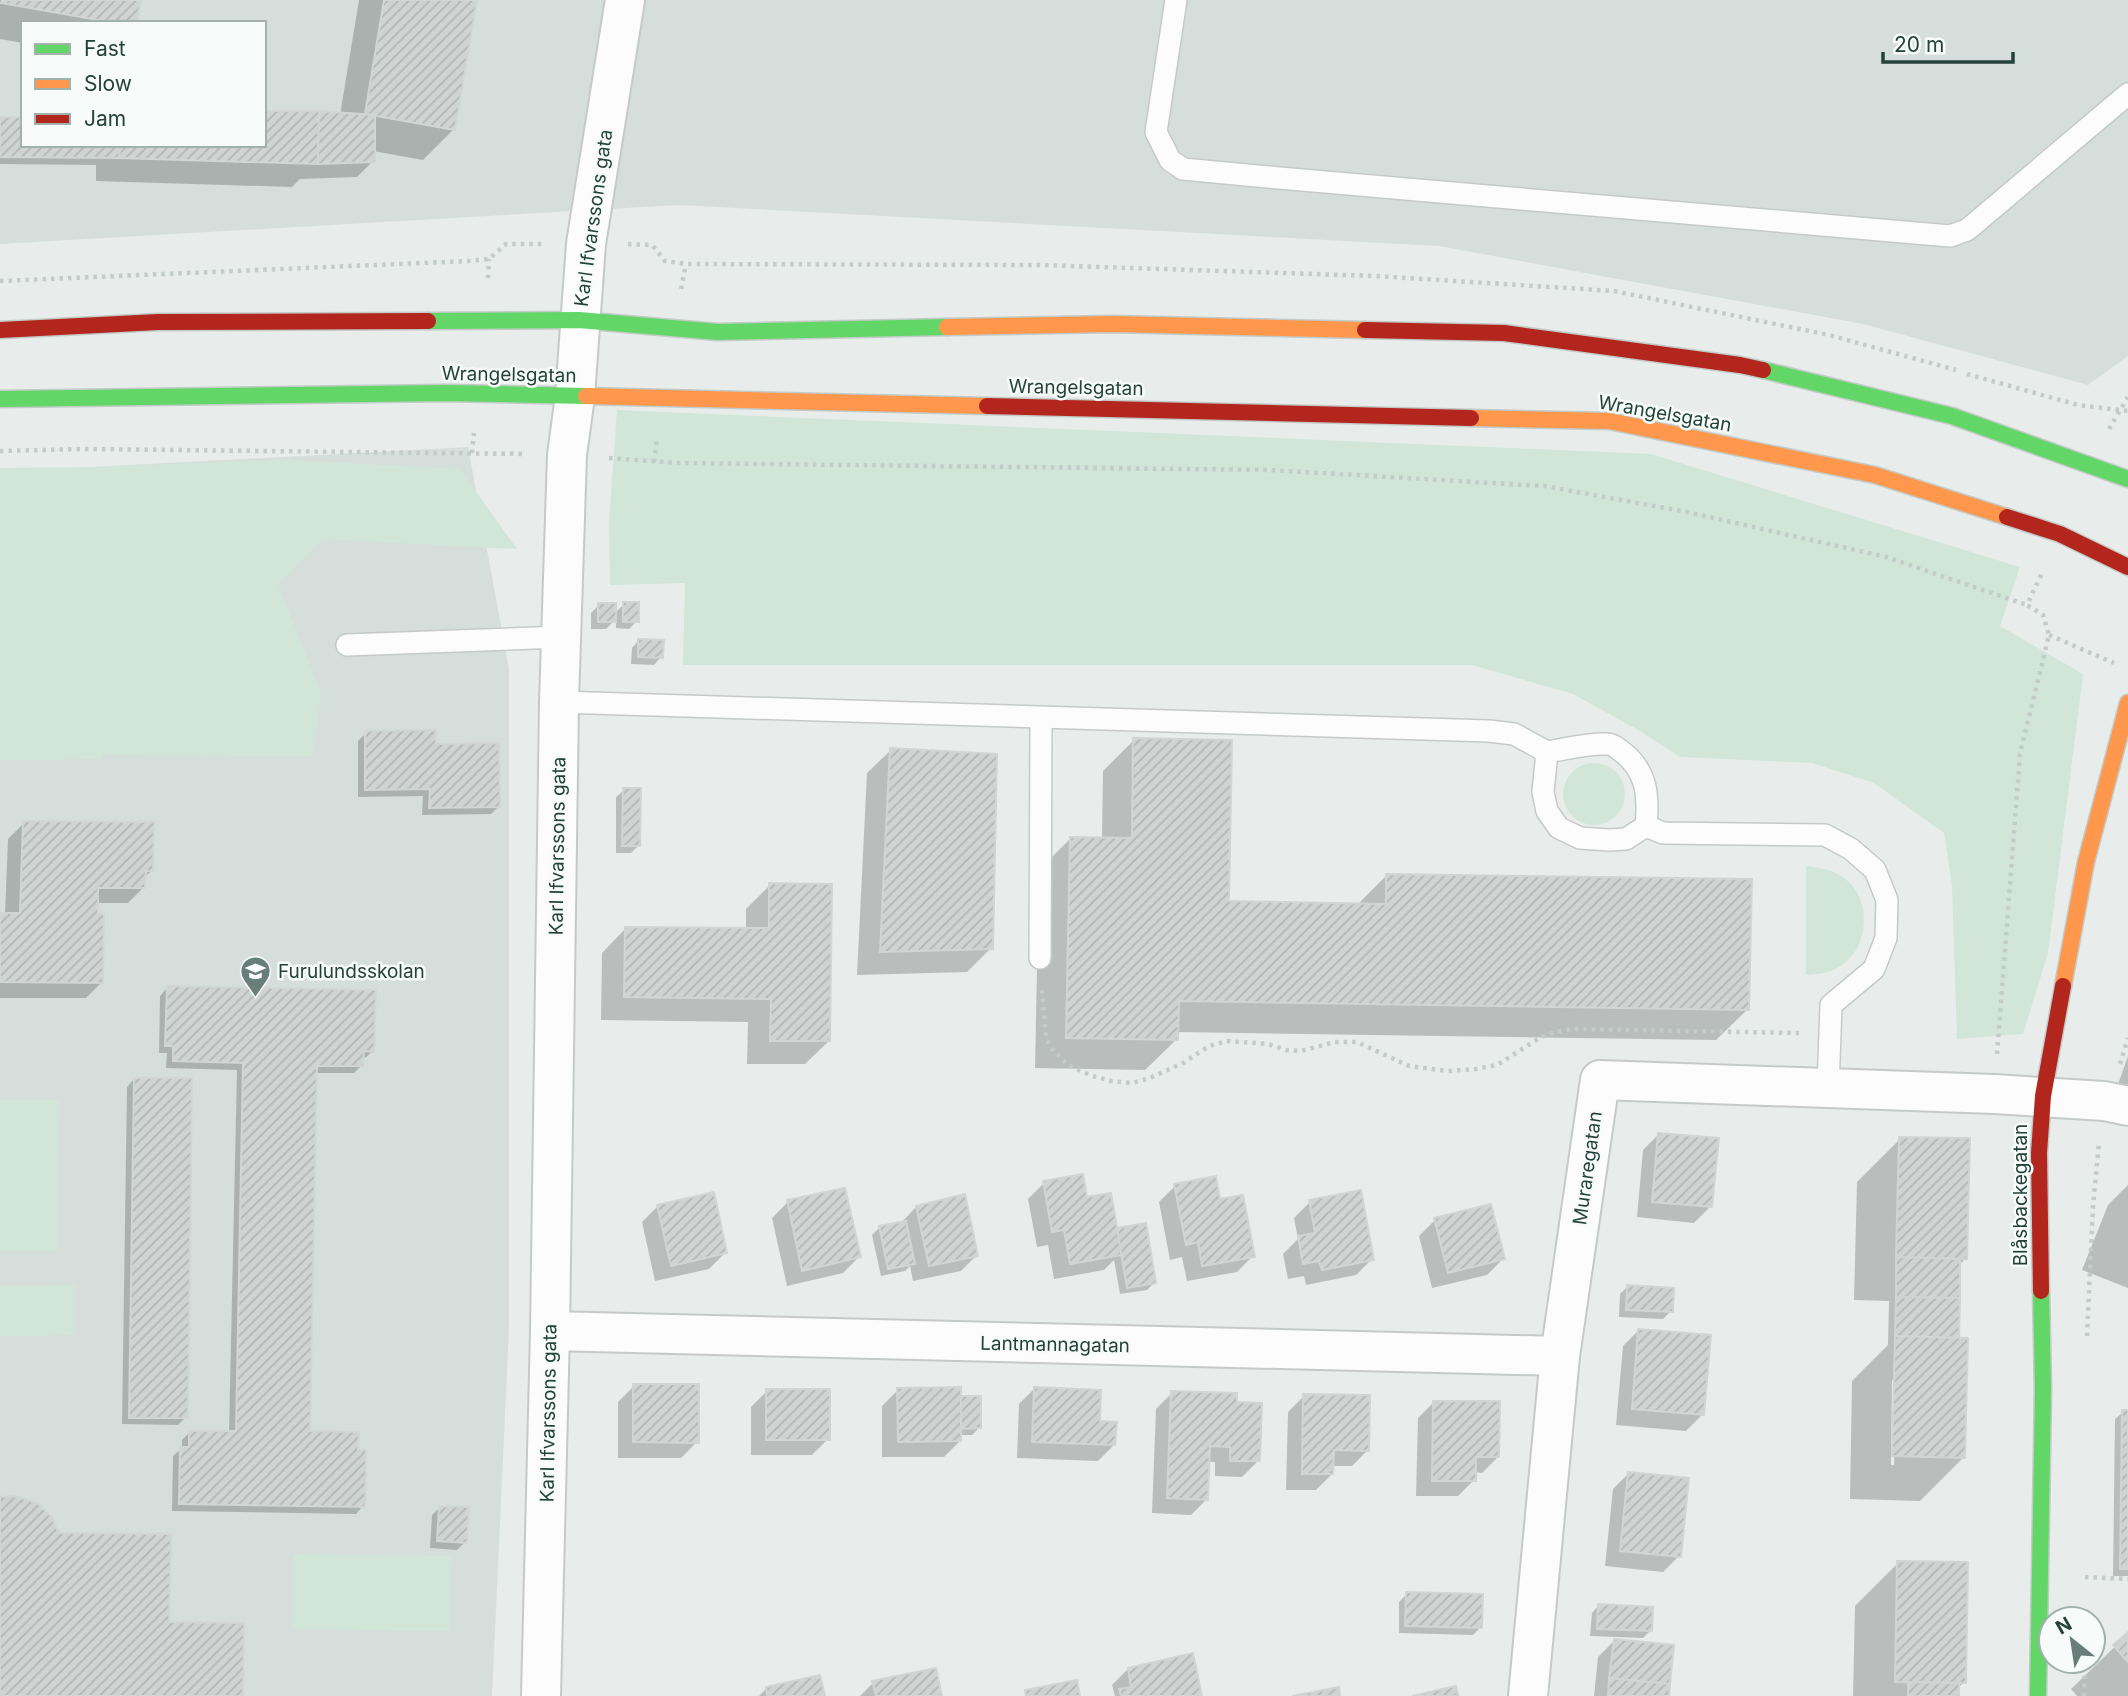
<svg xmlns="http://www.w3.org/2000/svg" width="2128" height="1696" font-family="Inter,sans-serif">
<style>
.built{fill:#d6dedb;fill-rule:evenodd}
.grass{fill:#d1e6d8}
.shadow{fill:#0003;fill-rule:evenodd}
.building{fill:url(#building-hatch);stroke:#d1d6d4;stroke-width:2}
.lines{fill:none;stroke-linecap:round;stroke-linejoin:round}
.lane-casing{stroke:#c5cac8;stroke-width:24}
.street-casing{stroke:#c5cac8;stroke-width:42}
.fast-casing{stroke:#c3cbc8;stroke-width:19}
.slow-casing{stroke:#c3cbc8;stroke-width:19}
.jam-casing{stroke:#c3cbc8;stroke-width:19}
.path{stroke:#c3ccca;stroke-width:4.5;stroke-dasharray:3.5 5;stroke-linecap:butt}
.lane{stroke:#fcfcfc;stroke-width:21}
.street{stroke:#fcfcfc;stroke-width:38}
.fast{stroke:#63d668;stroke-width:16}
.slow{stroke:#ff974d;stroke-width:16}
.jam{stroke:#b3261e;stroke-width:16}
.labels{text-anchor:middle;stroke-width:5;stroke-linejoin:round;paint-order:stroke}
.street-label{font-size:19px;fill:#24423a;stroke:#f7fbf9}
.poi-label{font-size:19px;fill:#24423a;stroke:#f7fbf9;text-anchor:start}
</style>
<defs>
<pattern id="building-hatch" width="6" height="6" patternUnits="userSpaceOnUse" patternTransform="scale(1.75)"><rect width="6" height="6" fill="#cfd4d2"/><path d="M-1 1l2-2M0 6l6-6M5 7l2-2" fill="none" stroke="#b2b7b5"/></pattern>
</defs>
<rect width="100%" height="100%" fill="#e8edeb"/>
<g class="built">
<path d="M 0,0 L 2128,0 L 2128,356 L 2088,385 L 1863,324 L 1439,246 L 679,205 L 0,244 ZM 23,23 L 264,23 L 264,145 L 23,145 Z"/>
<path d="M 468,447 L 509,669 L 509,1328 L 492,1696 L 0,1696 L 0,472 Z"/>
</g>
<g class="grass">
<path d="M 617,410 L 1651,454 L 2020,567 L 2000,626 L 2083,674 L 2048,953 L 2023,1034 L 1957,1039 L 1952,885 L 1944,833 L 1874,783 L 1812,763 L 1680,757 L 1640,731 L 1573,694 L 1472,665 L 683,665 L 685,583 L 610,585 L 609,524 Z"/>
<path d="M 286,460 L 460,469 L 517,549 L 323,539 L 278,585 L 321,693 L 312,756 L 102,755 L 102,759 L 0,760 L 0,468 L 90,467 Z"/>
<circle cx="1594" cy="794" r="31"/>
<path d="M 1806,866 C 1824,868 1843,872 1854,888 C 1873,914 1864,958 1833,970 C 1825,974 1815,974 1806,975 Z"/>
<path d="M 0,1100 L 58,1100 L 57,1251 L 0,1251 Z"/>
<path d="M 75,1285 L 75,1335 L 0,1336 L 0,1286 Z"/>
<path d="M 294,1554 L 450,1556 L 449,1631 L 293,1629 Z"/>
</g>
<g class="shadow">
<path d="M 0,0 L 139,0 L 135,23 L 23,23 L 23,43 L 0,39 Z"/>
<path d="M 359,0 L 475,0 L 454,129 L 423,160 L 373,151 L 373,161 L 357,177 L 300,179 L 292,187 L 96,181 L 96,165 L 0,164 L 0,119 L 23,145 L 264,145 L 340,115 Z"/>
<path d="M 624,604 L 637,621 L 629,629 L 616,628 L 616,619 L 606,629 L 591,629 L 591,613 L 599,605 L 614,614 Z"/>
<path d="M 639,640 L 661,657 L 654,665 L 631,664 L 632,648 Z"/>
<path d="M 366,733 L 435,745 L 498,807 L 491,814 L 422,815 L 423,796 L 358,797 L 358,741 Z"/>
<path d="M 1134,740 L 1227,903 L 1357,905 L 1387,875 L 1748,1009 L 1716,1040 L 1177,1032 L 1177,1039 L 1145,1070 L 1035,1068 L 1039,870 L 1070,839 L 1102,839 L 1103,771 Z"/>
<path d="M 891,750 L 991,948 L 967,972 L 857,975 L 867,773 Z"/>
<path d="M 624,790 L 639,845 L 631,853 L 616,853 L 616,797 Z"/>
<path d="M 24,823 L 152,870 L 144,878 L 144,887 L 128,903 L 96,903 L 102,982 L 86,998 L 0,998 L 0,914 L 5,914 L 8,839 Z"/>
<path d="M 770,885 L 829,1041 L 805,1064 L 747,1064 L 748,1022 L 601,1020 L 602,953 L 625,929 L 746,930 L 746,909 Z"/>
<path d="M 167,988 L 373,1051 L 365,1058 L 362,1058 L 361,1066 L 354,1073 L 315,1073 L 308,1432 L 356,1451 L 363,1506 L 356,1514 L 172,1511 L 173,1456 L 182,1448 L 182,1440 L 190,1432 L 229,1433 L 237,1070 L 166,1068 L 167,1053 L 159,1053 L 160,996 Z"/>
<path d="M 2128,1056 L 2128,1094 L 2116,1090 Z"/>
<path d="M 134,1079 L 186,1417 L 178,1425 L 122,1424 L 127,1087 Z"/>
<path d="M 1659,1134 L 1710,1207 L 1694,1223 L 1637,1217 L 1643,1150 Z"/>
<path d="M 1900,1139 L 1966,1258 L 1959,1265 L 1957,1339 L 1964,1457 L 1920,1501 L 1850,1499 L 1852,1381 L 1888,1345 L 1889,1301 L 1854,1300 L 1857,1182 ZM 1892,1380 L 1896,1380 L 1894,1465 L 1891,1465 Z"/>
<path d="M 1044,1183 L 1086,1199 L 1116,1230 L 1155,1282 L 1147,1290 L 1120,1294 L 1114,1260 L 1104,1270 L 1054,1279 L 1048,1245 L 1037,1247 L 1028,1199 Z"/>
<path d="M 2128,1185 L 2128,1288 L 2082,1270 L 2108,1205 Z"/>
<path d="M 1175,1186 L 1219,1201 L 1253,1256 L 1237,1272 L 1187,1281 L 1182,1257 L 1170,1260 L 1159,1202 Z"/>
<path d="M 788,1202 L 859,1257 L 843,1273 L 787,1286 L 772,1218 Z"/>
<path d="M 1310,1202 L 1372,1259 L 1356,1275 L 1306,1285 L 1304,1276 L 1288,1279 L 1283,1254 L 1298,1239 L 1294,1218 Z"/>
<path d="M 658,1206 L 725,1253 L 709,1269 L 655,1281 L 642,1222 Z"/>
<path d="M 916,1207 L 977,1255 L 961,1271 L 913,1281 L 910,1266 L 905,1271 L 881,1276 L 872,1235 L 880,1227 L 900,1224 Z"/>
<path d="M 1435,1220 L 1503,1259 L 1487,1275 L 1432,1288 L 1419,1236 Z"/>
<path d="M 1628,1286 L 1671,1311 L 1663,1319 L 1619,1317 L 1620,1294 Z"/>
<path d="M 1639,1330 L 1702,1415 L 1686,1431 L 1616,1425 L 1623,1346 Z"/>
<path d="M 634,1386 L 697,1442 L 681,1458 L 618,1458 L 618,1402 Z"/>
<path d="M 1035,1388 L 1098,1422 L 1114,1445 L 1098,1461 L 1017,1458 L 1019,1404 Z"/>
<path d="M 898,1390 L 959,1397 L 979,1428 L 972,1435 L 959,1435 L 960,1441 L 944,1457 L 882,1457 L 882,1406 Z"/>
<path d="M 767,1391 L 828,1439 L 812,1455 L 751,1455 L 751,1407 Z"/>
<path d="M 1172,1393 L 1235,1404 L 1258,1461 L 1242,1477 L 1215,1476 L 1215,1462 L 1208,1462 L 1207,1499 L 1191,1515 L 1152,1513 L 1156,1409 Z"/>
<path d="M 1304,1396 L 1368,1450 L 1352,1466 L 1332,1466 L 1332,1474 L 1316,1490 L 1286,1490 L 1288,1412 Z"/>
<path d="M 1434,1402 L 1498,1457 L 1482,1473 L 1474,1472 L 1474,1480 L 1458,1496 L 1416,1496 L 1418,1418 Z"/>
<path d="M 2123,1412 L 2128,1412 L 2128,1576 L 2113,1576 L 2115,1419 Z"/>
<path d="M 1629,1473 L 1679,1556 L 1663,1572 L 1605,1566 L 1613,1489 Z"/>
<path d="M 440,1507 L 465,1542 L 457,1550 L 430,1548 L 432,1515 Z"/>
<path d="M 1898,1563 L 1964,1682 L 1957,1689 L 1957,1696 L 1853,1696 L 1855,1606 Z"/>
<path d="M 1407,1594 L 1481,1627 L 1473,1635 L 1399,1633 L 1399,1602 Z"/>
<path d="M 1599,1605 L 1650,1631 L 1643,1638 L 1590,1636 L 1592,1613 Z"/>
<path d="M 2128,1634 L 2128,1696 L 2077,1696 L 2071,1689 Z"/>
<path d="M 1614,1641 L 1667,1696 L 1594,1696 L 1598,1657 Z"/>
<path d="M 1128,1669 L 1200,1696 L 1115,1696 L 1112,1685 Z"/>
<path d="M 873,1683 L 940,1696 L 860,1696 Z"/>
<path d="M 766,1689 L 823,1696 L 759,1696 Z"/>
</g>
<g class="building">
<path d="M 2,0 L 141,0 L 137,23 L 115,23 L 1,3 Z"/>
<path d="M 384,0 L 477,0 L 455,130 L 365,114 Z"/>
<path d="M 264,111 L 319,111 L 318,164 L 119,158 L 120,145 L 264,145 Z"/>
<path d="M 319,111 L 375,115 L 375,162 L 318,164 Z"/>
<path d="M 0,117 L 23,117 L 23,145 L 120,145 L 119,158 L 0,157 Z"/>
<rect x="623" y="602" width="16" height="20"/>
<rect x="598" y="603" width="18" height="19"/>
<path d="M 638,639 L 664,640 L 663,658 L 638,657 Z"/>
<path d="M 436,730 L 436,744 L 499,743 L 500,807 L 429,808 L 430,789 L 365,790 L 365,731 Z"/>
<path d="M 1133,738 L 1232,740 L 1229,901 L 1386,904 L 1386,874 L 1752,879 L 1749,1010 L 1179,1001 L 1178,1040 L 1066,1038 L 1070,837 L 1132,838 Z"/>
<path d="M 890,748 L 997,754 L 993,949 L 880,952 Z"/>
<path d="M 623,788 L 641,788 L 640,846 L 622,846 Z"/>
<path d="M 23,821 L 154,822 L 153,871 L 146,871 L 145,888 L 98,888 L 98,914 L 104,914 L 103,983 L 0,982 L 0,913 L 20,913 Z"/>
<path d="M 769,883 L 832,884 L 830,1041 L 770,1041 L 771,999 L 624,997 L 625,927 L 769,928 Z"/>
<path d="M 167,986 L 376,990 L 374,1052 L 364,1051 L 363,1066 L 317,1066 L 310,1431 L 359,1432 L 358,1450 L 366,1450 L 365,1507 L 179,1504 L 180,1447 L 189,1447 L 189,1431 L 236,1431 L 243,1063 L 173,1061 L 173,1046 L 165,1046 Z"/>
<path d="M 134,1078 L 192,1078 L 188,1418 L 129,1418 Z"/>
<path d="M 1658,1133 L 1719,1138 L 1712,1207 L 1652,1202 Z"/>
<path d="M 1899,1137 L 1970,1138 L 1967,1259 L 1896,1257 Z"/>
<path d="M 1083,1174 L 1087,1197 L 1111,1193 L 1122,1255 L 1070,1264 L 1064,1230 L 1052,1232 L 1043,1181 Z"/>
<path d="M 1216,1176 L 1220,1199 L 1243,1195 L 1255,1257 L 1202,1266 L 1198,1242 L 1186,1245 L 1174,1184 Z"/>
<path d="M 845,1188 L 861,1257 L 802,1271 L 787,1200 Z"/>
<path d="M 1361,1190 L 1374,1260 L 1322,1270 L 1319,1261 L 1303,1264 L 1298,1236 L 1315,1233 L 1309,1200 Z"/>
<path d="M 714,1192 L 727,1253 L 671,1266 L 657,1205 Z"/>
<path d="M 965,1194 L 978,1256 L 929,1266 L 916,1206 Z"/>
<path d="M 1491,1204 L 1505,1259 L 1448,1273 L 1434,1218 Z"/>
<path d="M 906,1221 L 915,1264 L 888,1269 L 879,1226 Z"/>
<path d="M 1146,1223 L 1156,1283 L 1127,1288 L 1117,1228 Z"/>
<path d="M 1896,1257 L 1960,1259 L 1960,1298 L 1896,1297 Z"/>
<path d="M 1627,1285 L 1674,1288 L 1673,1312 L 1626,1310 Z"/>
<path d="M 1896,1297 L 1960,1298 L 1959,1338 L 1895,1336 Z"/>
<path d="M 1638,1329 L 1711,1335 L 1704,1415 L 1632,1409 Z"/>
<path d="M 1895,1336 L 1968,1338 L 1965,1458 L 1892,1456 Z"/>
<path d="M 633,1384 L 699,1384 L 699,1443 L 633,1442 Z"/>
<path d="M 961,1387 L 961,1441 L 898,1442 L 897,1388 Z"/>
<path d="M 1034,1387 L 1101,1390 L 1100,1421 L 1117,1422 L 1115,1445 L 1032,1442 Z"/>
<rect x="766" y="1389" width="64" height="51"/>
<path d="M 1171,1391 L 1237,1393 L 1237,1402 L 1262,1403 L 1260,1461 L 1230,1461 L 1230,1447 L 1210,1446 L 1208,1500 L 1167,1498 Z"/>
<path d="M 1303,1394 L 1370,1395 L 1369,1451 L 1334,1450 L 1333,1474 L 1302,1474 Z"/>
<path d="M 961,1396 L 981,1396 L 981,1428 L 961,1429 Z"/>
<path d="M 1433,1401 L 1500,1401 L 1499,1457 L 1476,1457 L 1476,1481 L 1432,1481 Z"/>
<path d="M 2122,1410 L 2128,1410 L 2128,1569 L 2120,1569 Z"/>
<path d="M 1628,1472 L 1689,1478 L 1681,1557 L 1620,1551 Z"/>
<path d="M 12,1496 L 22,1498 L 39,1504 L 51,1516 L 59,1533 L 171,1534 L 169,1622 L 244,1623 L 243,1696 L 0,1696 L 0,1497 Z"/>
<path d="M 439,1506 L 469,1507 L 467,1543 L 437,1541 Z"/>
<path d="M 1897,1561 L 1968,1562 L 1966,1683 L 1895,1682 Z"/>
<path d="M 1406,1592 L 1483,1594 L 1482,1628 L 1405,1626 Z"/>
<path d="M 1598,1604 L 1653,1607 L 1652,1631 L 1597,1629 Z"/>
<path d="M 2128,1632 L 2128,1662 L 2113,1645 Z"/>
<path d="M 1614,1639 L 1674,1645 L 1670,1684 L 1609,1678 Z"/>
<path d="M 1193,1653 L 1202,1696 L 1121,1696 L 1119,1689 L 1131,1687 L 1128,1668 Z"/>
<path d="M 936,1668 L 942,1696 L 876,1696 L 872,1681 Z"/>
<path d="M 820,1675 L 825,1696 L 767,1696 L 766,1687 Z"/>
<path d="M 1609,1678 L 1670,1684 L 1669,1696 L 1608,1696 Z"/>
<path d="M 1077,1680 L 1080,1696 L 1026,1696 L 1025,1690 Z"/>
<path d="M 1908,1682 L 1959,1683 L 1959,1696 L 1908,1696 Z"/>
<path d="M 1456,1686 L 1458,1696 L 1412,1696 Z"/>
<path d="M 1339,1687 L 1340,1696 L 1292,1696 Z"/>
</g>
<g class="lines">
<defs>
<g id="lane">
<path d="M 1176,0 L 1156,132 L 1170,160 L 1183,169 L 1279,178 L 1950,236 L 1967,230 L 2128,94"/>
<path d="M 347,645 L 561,637"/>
<path d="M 559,702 L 1489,731 L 1514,734 L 1547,752 L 1543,792 L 1547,811 L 1559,828 L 1580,838 L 1609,840 L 1626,839 L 1646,826"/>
<path d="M 1547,752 C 1566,749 1588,743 1607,744 C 1613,744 1617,748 1621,751 C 1647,770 1649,796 1646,826 L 1663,833 L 1825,835 L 1851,849 L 1875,870 L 1887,900 L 1886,938 L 1874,969 L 1831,1005 L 1828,1088"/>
<path d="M 1040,958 L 1041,718"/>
</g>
<g id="street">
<path d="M 550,1331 L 1560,1356"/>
<path d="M 541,1696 L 550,1331 L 559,702 L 567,455 L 575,396 L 586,244 L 625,0"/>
<path d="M 1528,1696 L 1560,1356 L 1600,1080 L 1994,1094 L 2104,1101 L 2128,1106"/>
</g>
<g id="fast">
<path d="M 428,321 L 579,320 L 718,332 L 947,327"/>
<path d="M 1763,370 L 1952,416 L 2128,479"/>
<path d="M 0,399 L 446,393 L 586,396"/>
<path d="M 2038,1696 L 2043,1389 L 2041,1291"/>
</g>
<g id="slow">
<path d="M 947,327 L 1113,324 L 1365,330"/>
<path d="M 586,396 L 987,406"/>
<path d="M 1471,418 L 1609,421 L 1875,475 L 2007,517"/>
<path d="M 2063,986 L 2086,862 L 2128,703"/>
</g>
<g id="jam">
<path d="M 0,330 L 158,322 L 428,321"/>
<path d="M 1365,330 L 1504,333 L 1740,365 L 1763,370"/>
<path d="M 987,406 L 1471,418"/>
<path d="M 2007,517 L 2060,534 L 2128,567"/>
<path d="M 2041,1291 L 2039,1153 L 2043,1096 L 2063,986"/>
</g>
</defs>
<use href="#lane" class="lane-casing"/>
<use href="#street" class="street-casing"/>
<use href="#fast" class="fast-casing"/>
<use href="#slow" class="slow-casing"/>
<use href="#jam" class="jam-casing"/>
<g class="path">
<path d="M 628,244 L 652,245 L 665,261 L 686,264 L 1039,265 L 1375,276 L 1614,291 L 1829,335 L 1956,370"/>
<path d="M 488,278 L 489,259"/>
<path d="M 0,281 L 468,261 L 489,259 L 506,244 L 546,244"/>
<path d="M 681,289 L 686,264"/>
<path d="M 1967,374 L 2078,405 L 2128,411"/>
<path d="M 2109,429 L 2128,397"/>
<path d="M 0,451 L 85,449 L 527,454"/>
<path d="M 472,453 L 474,433"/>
<path d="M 609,458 L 677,463 L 1269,470 L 1544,486 L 1687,512 L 1886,557 L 2027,605"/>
<path d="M 654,462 L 657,439"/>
<path d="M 2049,635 L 2114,663"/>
<path d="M 1042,990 L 1046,1037 L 1051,1048 L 1068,1065 L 1090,1075 L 1111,1081 L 1132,1083 L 1150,1078 L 1183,1063 L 1209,1046 L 1227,1041 L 1268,1044 L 1286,1050 L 1301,1051 L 1335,1042 L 1357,1042 L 1409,1066 L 1447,1071 L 1476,1069 L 1497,1065 L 1541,1037 L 1555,1032 L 1573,1029 L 1799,1033"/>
<path d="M 1997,1054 L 2020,754 L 2049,635 L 2043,615 L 2027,605 L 2042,573"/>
<path d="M 2120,1064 L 2128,1038"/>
<path d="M 2087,1336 L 2093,1206 L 2099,1142"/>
<path d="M 2085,1577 L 2128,1579"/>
<path d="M 2084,1696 L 2085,1661"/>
</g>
<use href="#lane" class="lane"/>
<use href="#street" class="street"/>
<use href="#fast" class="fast"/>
<use href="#slow" class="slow"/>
<use href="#jam" class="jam"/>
</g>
<defs>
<symbol id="school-pin" viewBox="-11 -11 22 30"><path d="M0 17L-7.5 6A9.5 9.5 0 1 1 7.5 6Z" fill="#697e78" stroke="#f7fbf9"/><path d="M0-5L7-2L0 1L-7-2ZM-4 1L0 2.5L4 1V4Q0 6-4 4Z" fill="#fff"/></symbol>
</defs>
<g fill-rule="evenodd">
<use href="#school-pin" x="238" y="954" width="35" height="47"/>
</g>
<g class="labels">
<g class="street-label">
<text transform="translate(593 218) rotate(-82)" y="7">Karl Ifvarssons gata</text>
<text transform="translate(509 374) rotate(1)" y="7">Wrangelsgatan</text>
<text transform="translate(1076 387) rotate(1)" y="7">Wrangelsgatan</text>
<text transform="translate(1665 413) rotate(10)" y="7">Wrangelsgatan</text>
<text transform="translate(557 846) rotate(-89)" y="7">Karl Ifvarssons gata</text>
<text transform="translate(1587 1168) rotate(-82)" y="7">Muraregatan</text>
<text transform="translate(2020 1195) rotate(-90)" y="7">Blåsbackegatan</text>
<text transform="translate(1055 1344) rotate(1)" y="7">Lantmannagatan</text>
<text transform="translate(548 1413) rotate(-89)" y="7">Karl Ifvarssons gata</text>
</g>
<g class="poi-label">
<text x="278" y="978">Furulundsskolan</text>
</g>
</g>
<rect x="21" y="21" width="245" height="126" fill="#f7fbf9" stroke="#a3b1ad" stroke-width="2"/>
<rect x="35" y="44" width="35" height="10" fill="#63d668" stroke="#a3b1ad" stroke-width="2"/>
<text x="84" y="56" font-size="21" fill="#24423a">Fast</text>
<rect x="35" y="79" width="35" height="10" fill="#ff974d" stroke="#a3b1ad" stroke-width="2"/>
<text x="84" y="91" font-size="21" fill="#24423a">Slow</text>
<rect x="35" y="114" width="35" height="10" fill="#b3261e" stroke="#a3b1ad" stroke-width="2"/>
<text x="84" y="126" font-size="21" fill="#24423a">Jam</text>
<g transform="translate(2072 1640) rotate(330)"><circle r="33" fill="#f7fbf9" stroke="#a3b1ad" stroke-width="2"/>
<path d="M0-5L12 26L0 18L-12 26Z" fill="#697e78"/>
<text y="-10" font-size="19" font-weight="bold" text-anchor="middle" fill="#24423a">N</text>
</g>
<path d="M1883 52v10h130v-10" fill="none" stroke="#24423a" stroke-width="3.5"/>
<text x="1894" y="52" font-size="21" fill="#24423a" stroke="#f7fbf9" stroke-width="5" paint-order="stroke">20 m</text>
</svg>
